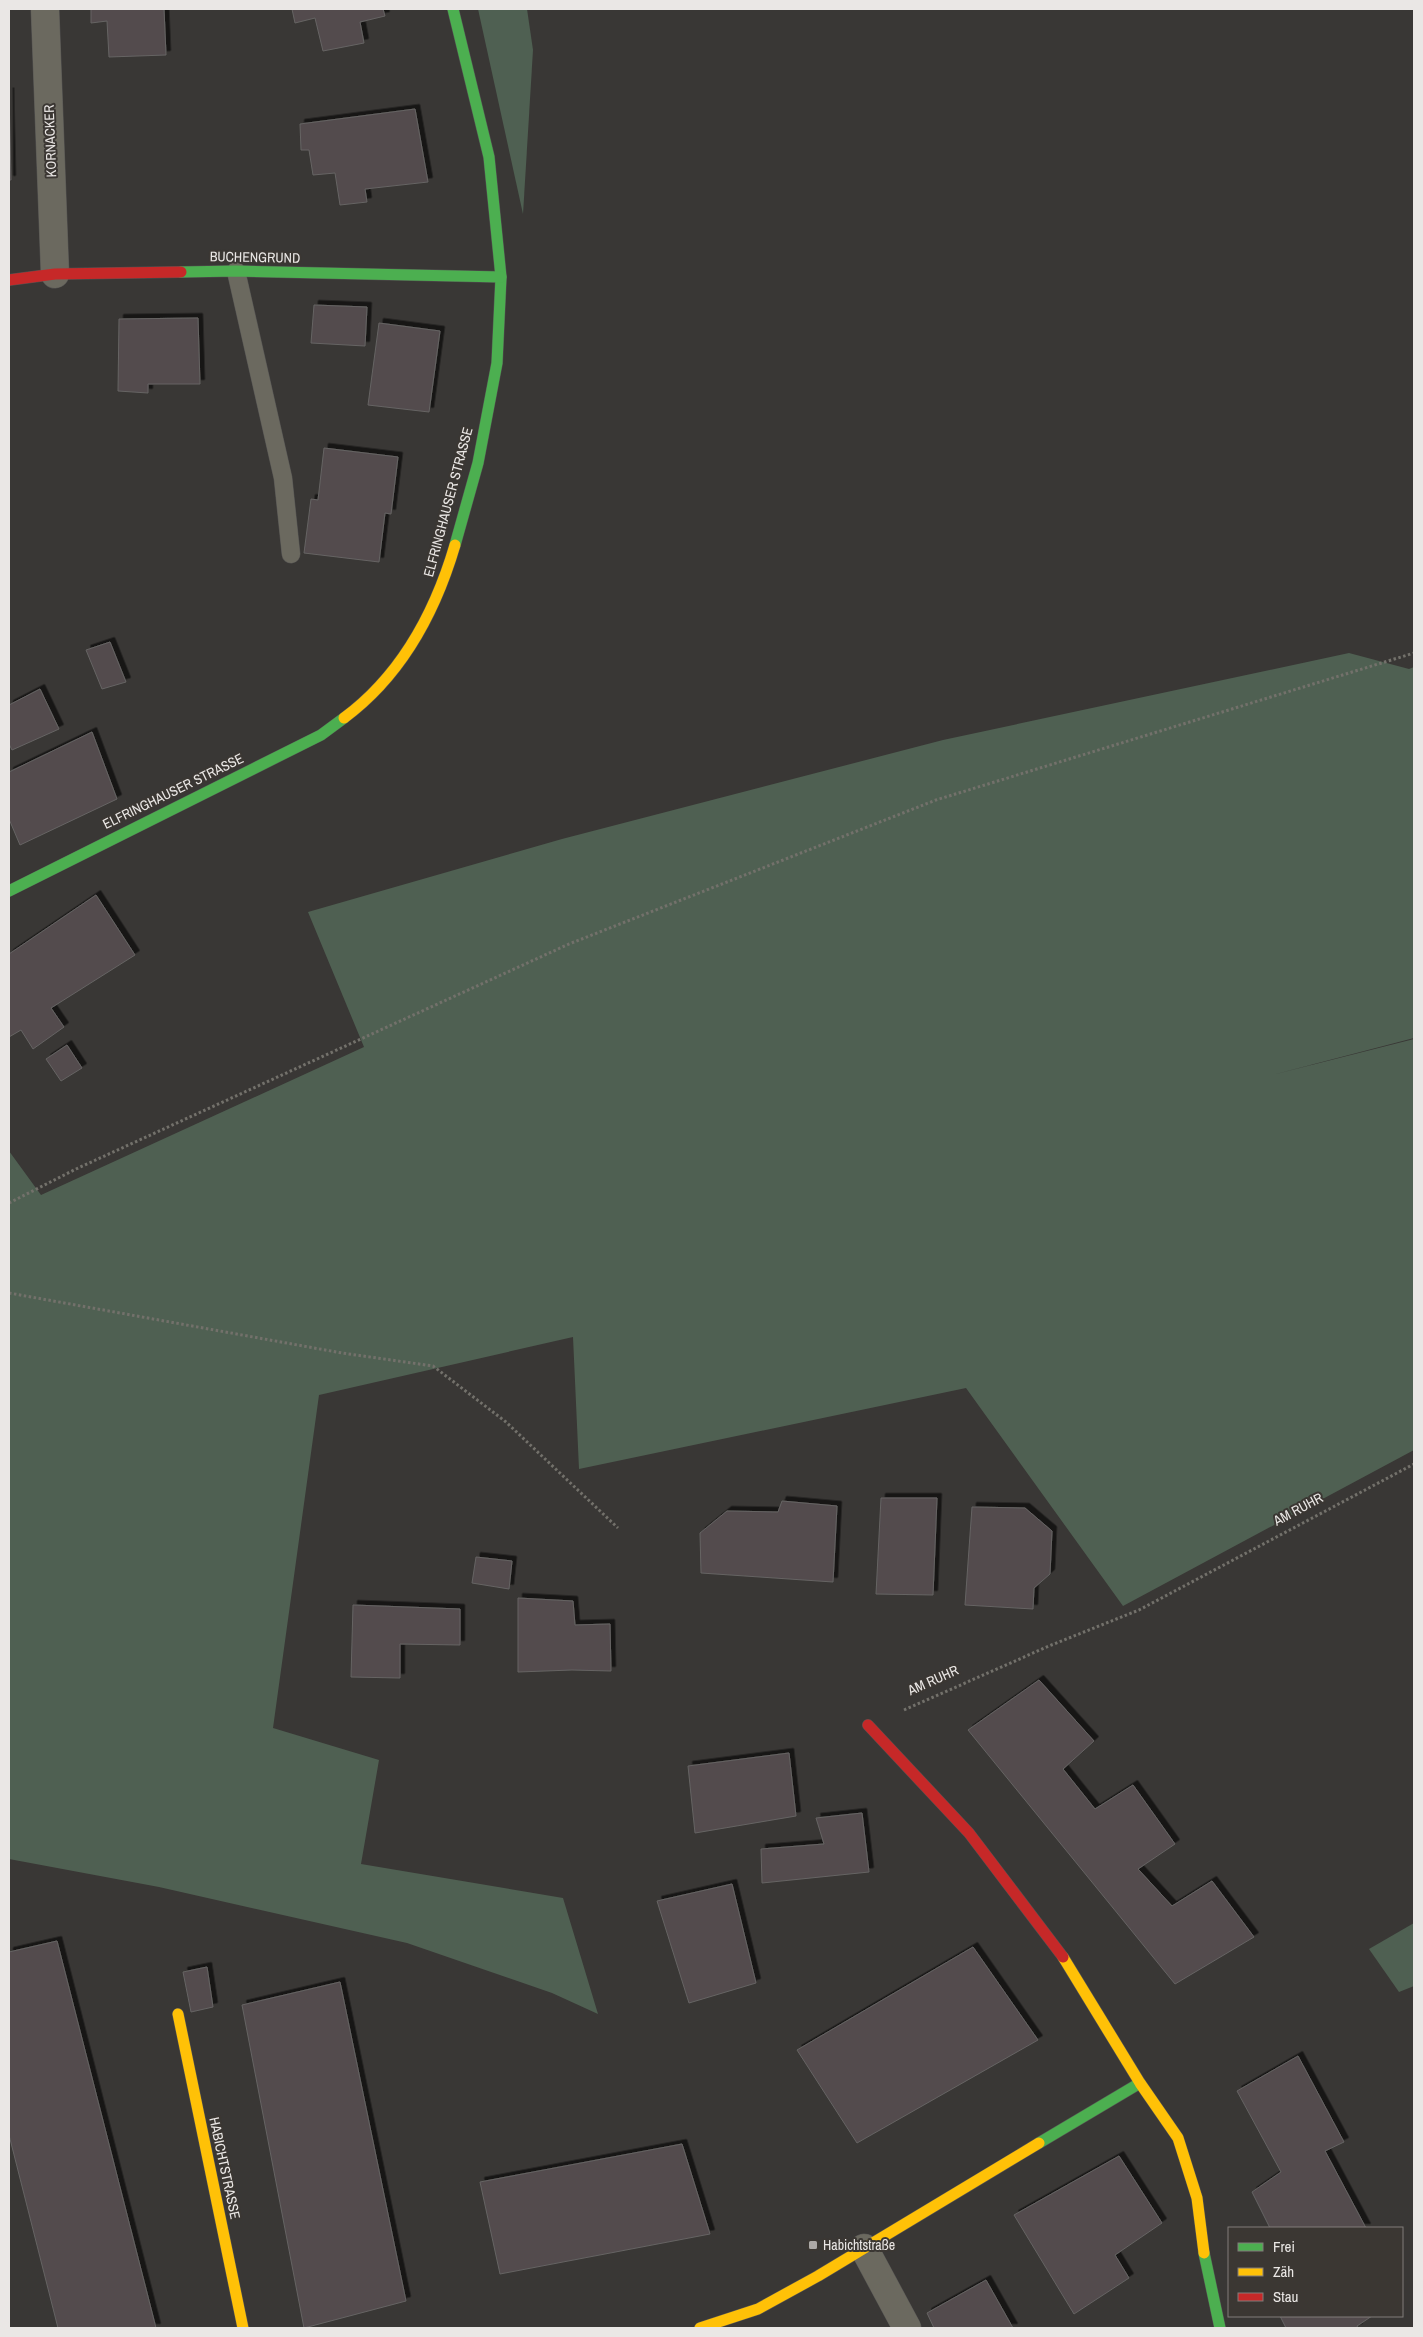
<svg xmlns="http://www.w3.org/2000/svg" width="1423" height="2337" font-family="'Archivo Narrow',sans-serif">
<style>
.green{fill:#4f6052}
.building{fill:#524b4e;stroke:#666463;filter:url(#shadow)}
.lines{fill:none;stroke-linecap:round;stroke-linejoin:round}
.lane-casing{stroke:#545352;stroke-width:19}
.street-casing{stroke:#545352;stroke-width:29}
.fast-casing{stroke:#545352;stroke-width:12}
.slow-casing{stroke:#545352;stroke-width:12}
.jam-casing{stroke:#545352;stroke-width:12}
.path{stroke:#73716b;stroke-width:3;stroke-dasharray:2.5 2.5;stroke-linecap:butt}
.lane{stroke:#6b695f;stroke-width:18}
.street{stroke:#6b695f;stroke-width:28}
.fast{stroke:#4caf50;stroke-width:11}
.slow{stroke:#ffc107;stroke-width:11}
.jam{stroke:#c62828;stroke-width:11}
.poi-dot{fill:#aca9a7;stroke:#3b3733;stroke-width:2}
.labels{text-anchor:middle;stroke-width:4;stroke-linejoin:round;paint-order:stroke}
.street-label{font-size:14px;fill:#eae7e5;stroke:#3b3733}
.poi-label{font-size:14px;fill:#eae7e5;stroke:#3b3733;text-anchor:start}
</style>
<defs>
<filter id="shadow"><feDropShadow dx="4.5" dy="-4.5" stdDeviation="0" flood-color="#0009"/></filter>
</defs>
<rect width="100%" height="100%" fill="#393735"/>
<g class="green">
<path d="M 478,9 L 527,9 L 533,50 L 523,214 Z"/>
<path d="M 1349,653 L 1409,669 L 1414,667 L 1414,1038 L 1272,1075 L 1414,1039 L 1414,1450 L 1123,1606 L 966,1388 L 579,1469 L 573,1337 L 319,1395 L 273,1728 L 379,1760 L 361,1864 L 563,1898 L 598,2014 L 552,1993 L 407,1943 L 159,1887 L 9,1859 L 9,1151 L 41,1195 L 364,1047 L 308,912 L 562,839 L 943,740 Z"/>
<path d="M 1414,1923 L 1414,1986 L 1399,1992 L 1369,1949 Z"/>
</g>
<g class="building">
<path d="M 91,9 L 164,9 L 166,55 L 109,57 L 107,21 L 91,23 Z"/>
<path d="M 292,9 L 383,9 L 385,16 L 360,22 L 364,43 L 323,51 L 315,18 L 295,23 Z"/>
<path d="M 9,92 L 11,180 L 9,180 Z"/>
<path d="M 415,109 L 428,182 L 365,189 L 367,202 L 340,205 L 335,173 L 313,175 L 309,150 L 301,150 L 300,124 Z"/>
<path d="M 314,305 L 367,307 L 365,346 L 311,343 Z"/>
<path d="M 198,318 L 200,384 L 148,384 L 148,393 L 118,391 L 119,319 Z"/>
<path d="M 379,323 L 440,331 L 429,412 L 368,405 Z"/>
<path d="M 324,448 L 398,457 L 391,514 L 385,513 L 379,562 L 304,553 L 311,499 L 318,500 Z"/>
<path d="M 110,642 L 126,682 L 102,689 L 86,650 Z"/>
<path d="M 40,689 L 59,729 L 12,750 L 9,744 L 9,705 Z"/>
<path d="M 92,732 L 117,799 L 20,845 L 9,819 L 9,772 Z"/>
<path d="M 96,895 L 135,955 L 51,1008 L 64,1027 L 33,1049 L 21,1030 L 9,1037 L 9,954 Z"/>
<path d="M 67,1045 L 82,1068 L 61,1081 L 46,1059 Z"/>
<path d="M 881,1498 L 937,1498 L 933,1595 L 876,1594 Z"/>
<path d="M 782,1501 L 837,1506 L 833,1582 L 701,1573 L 700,1533 L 727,1511 L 778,1512 Z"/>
<path d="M 972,1507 L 1025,1508 L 1052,1531 L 1050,1574 L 1034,1588 L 1033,1609 L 965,1605 Z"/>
<path d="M 476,1557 L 512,1561 L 509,1589 L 472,1583 Z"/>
<path d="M 518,1598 L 573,1601 L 575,1625 L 610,1624 L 611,1671 L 572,1670 L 518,1672 Z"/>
<path d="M 353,1605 L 460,1609 L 460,1645 L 400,1644 L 400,1678 L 351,1677 Z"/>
<path d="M 1039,1680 L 1094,1741 L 1063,1769 L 1095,1809 L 1133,1785 L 1175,1844 L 1138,1869 L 1172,1906 L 1212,1881 L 1254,1937 L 1175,1984 L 968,1730 Z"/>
<path d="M 789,1753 L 796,1816 L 695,1833 L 688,1766 Z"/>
<path d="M 862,1813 L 869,1872 L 762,1883 L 761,1849 L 824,1844 L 816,1818 Z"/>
<path d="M 732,1884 L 756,1983 L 689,2003 L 657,1901 Z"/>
<path d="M 57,1941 L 156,2328 L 58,2328 L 9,2135 L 9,1952 Z"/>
<path d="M 973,1947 L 1038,2040 L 857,2143 L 797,2050 Z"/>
<path d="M 207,1967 L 213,2007 L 191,2012 L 183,1972 Z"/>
<path d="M 340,1982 L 406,2301 L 304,2328 L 242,2005 Z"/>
<path d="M 1298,2056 L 1344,2142 L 1325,2151 L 1366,2228 L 1270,2228 L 1252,2192 L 1281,2172 L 1237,2091 Z"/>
<path d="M 682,2144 L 710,2234 L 500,2274 L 480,2182 Z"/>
<path d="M 1119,2156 L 1162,2223 L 1115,2255 L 1129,2278 L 1074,2314 L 1014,2215 Z"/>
<path d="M 986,2280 L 1013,2328 L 934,2328 L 927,2313 Z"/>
<path d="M 1280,2316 L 1372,2316 L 1357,2326 L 1358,2328 L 1286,2328 Z"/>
</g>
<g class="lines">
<defs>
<path id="lane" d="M 236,271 L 283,478 L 291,554"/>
<g id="street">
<path d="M 45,9 L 55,274"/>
<path d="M 864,2248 L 907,2328"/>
</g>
<g id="fast">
<path d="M 453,9 L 489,157 L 501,277 L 497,363 L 478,463 L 455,545"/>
<path d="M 181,272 L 236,271 L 501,277"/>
<path d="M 9,891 L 321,735 L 344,718"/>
<path d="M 1039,2143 L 1140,2083"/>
<path d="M 1204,2253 L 1220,2328"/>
</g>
<g id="slow">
<path d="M 344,718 C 402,675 435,613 455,545"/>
<path d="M 1063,1957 L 1140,2083 L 1178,2138 L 1197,2198 L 1204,2253"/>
<path d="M 178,2014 L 243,2328"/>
<path d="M 700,2328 L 758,2309 L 818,2276 L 1039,2143"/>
</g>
<g id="jam">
<path d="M 9,280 L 55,274 L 181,272"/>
<path d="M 868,1725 L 969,1833 L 1063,1957"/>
</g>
</defs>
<use href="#lane" class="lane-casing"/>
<use href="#street" class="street-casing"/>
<use href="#fast" class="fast-casing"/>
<use href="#slow" class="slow-casing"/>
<use href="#jam" class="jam-casing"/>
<g class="path">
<path d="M 9,1203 L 76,1169 L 569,944 L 936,800 L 1414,653"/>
<path d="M 9,1293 L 342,1353 L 433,1366 L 506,1422 L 618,1528"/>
<path d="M 904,1710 L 1049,1646 L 1139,1610 L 1414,1464"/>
</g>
<use href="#lane" class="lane"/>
<use href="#street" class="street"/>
<use href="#fast" class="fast"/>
<use href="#slow" class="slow"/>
<use href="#jam" class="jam"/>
</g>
<rect class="poi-dot" x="808" y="2240" width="10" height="10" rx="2.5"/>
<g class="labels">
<g class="street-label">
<text transform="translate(50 141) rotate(-92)" y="5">KORNACKER</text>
<text transform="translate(255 257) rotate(1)" y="5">BUCHENGRUND</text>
<text transform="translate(448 502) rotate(-75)" y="5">ELFRINGHAUSER STRASSE</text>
<text transform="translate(173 791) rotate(-26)" y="5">ELFRINGHAUSER STRASSE</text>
<text transform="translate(1298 1509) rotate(-28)" y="5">AM RUHR</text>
<text transform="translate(933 1680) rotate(-24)" y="5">AM RUHR</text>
<text transform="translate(225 2168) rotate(78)" y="5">HABICHTSTRASSE</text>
</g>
<g class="poi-label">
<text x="823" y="2250">Habichtstraße</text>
</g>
</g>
<rect width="1423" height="2337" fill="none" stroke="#eae7e5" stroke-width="20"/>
<rect x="1228" y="2227" width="175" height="90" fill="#3b3733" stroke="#817d7a"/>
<rect x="1238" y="2243" width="25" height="8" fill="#4caf50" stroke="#817d7a"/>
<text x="1273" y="2252" font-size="15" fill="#eae7e5">Frei</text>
<rect x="1238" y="2268" width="25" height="8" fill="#ffc107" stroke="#817d7a"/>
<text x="1273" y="2277" font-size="15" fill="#eae7e5">Zäh</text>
<rect x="1238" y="2293" width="25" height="8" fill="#c62828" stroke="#817d7a"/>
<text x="1273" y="2302" font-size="15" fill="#eae7e5">Stau</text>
</svg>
